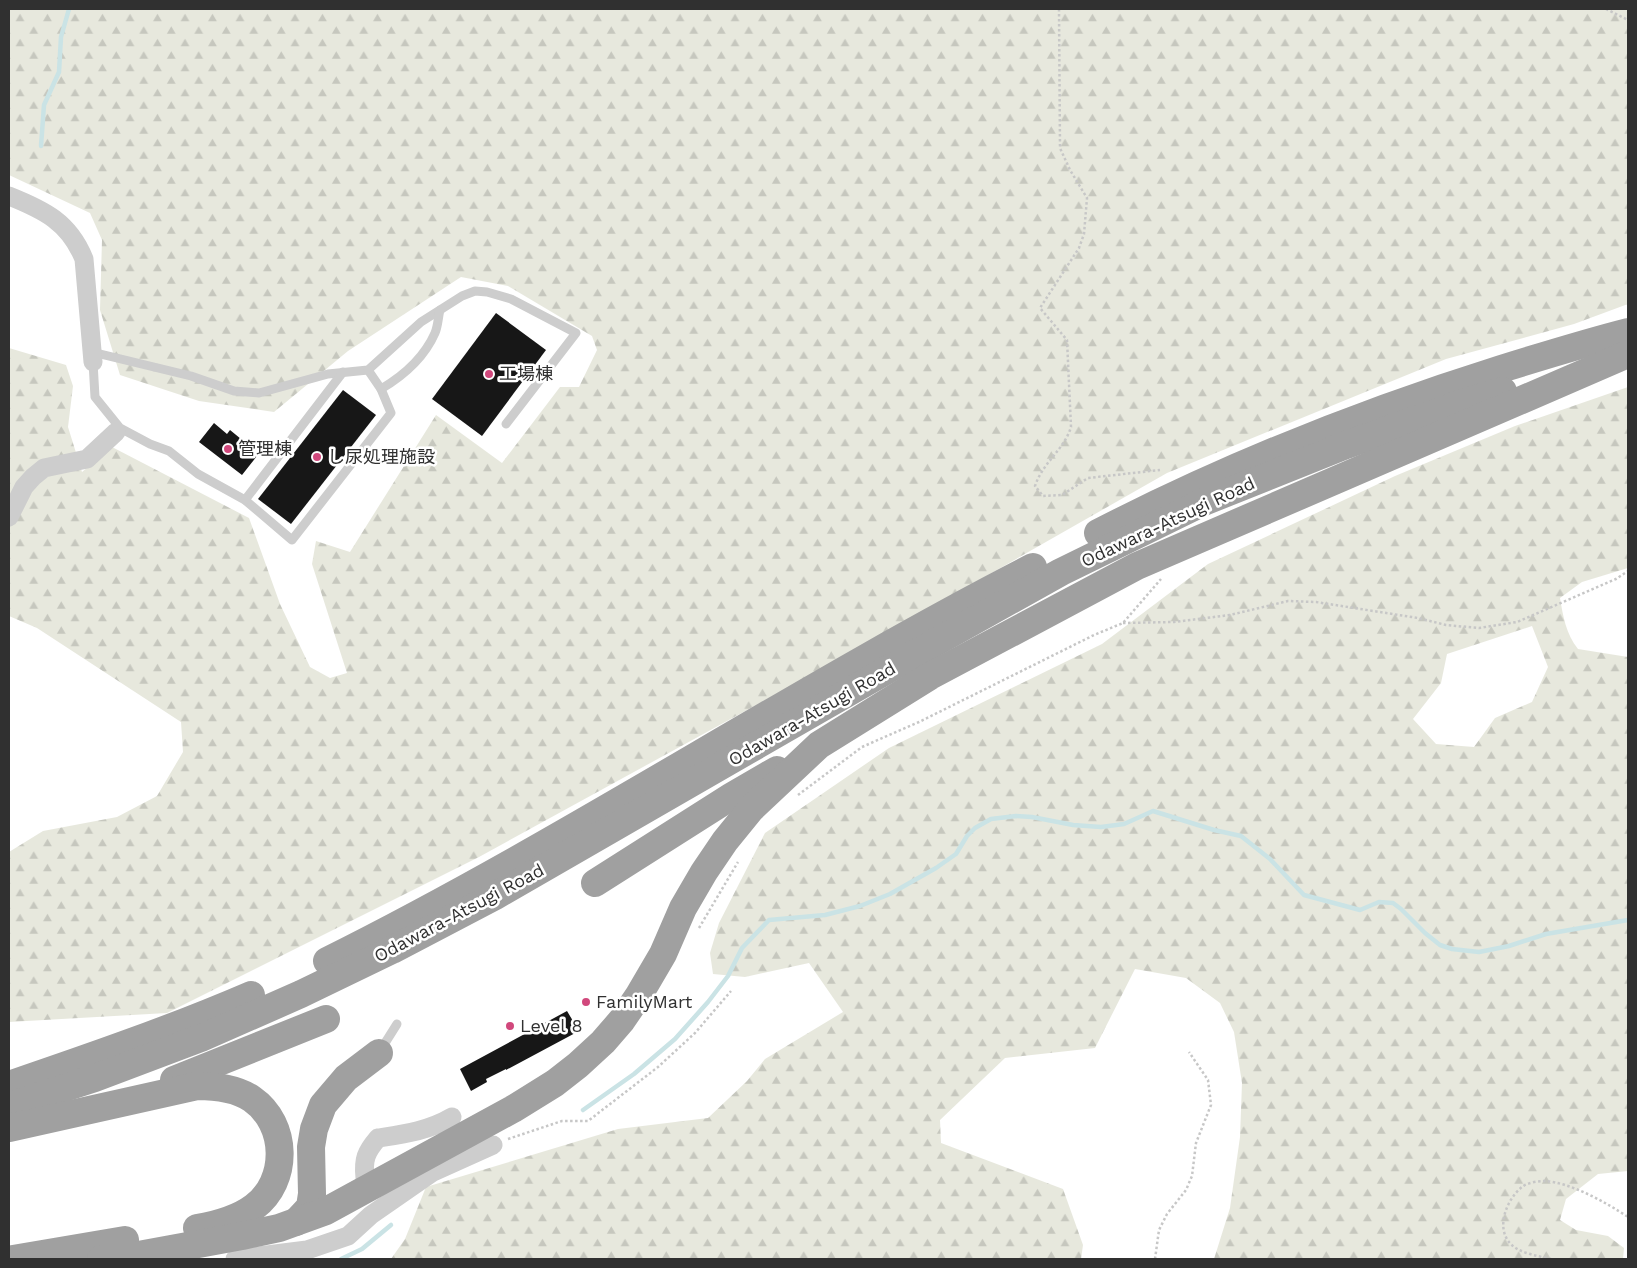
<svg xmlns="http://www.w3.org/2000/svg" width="1637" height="1268" font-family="'Work Sans','Noto Sans JP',sans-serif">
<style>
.forest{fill:url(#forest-firs);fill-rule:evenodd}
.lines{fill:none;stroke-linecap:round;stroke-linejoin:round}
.stream{stroke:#cae3e5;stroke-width:4.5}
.building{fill:#171717}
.path{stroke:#c7c7c7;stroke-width:2.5;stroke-dasharray:2.5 2.5;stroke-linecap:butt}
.service{stroke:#cdcdcd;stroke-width:9}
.minor{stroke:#cdcdcd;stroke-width:19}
.trunk{stroke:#a0a0a0;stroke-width:28}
.poi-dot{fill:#d1487c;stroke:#fff;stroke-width:2}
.labels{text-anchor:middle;stroke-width:5;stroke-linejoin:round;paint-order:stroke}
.poi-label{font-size:18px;fill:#303030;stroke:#fff;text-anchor:start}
.street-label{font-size:18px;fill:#303030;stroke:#fff}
</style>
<defs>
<pattern id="forest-firs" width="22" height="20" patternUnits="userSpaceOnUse" patternTransform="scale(1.25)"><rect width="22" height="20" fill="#e7e8dd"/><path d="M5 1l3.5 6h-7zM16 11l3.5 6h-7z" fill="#c6c7be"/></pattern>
</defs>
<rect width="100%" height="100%" fill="#fff"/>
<g class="forest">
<path d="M 9,9 L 1628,9 L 1628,304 L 1574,324 L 1446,359 L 1167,473 L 860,648 L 479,857 L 167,1013 L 9,1022 L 9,852 L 43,831 L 117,817 L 157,796 L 183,752 L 181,722 L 37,628 L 9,616 L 9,348 L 66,365 L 73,386 L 68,427 L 82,472 L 112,447 L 249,518 L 280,604 L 310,667 L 330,678 L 347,673 L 312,564 L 316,541 L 350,552 L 436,415 L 502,463 L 560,387 L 579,387 L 597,350 L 592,336 L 508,286 L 461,277 L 348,351 L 274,412 L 199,401 L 120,375 L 100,310 L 102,240 L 90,213 L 9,175 Z"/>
<path d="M 1628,387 L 1628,568 L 1582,582 L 1560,598 C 1563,616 1566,634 1578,649 L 1628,657 L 1628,1171 L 1598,1174 L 1566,1199 L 1560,1220 L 1576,1230 L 1608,1236 L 1624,1248 L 1623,1259 L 1214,1259 L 1230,1208 L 1240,1137 L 1242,1083 L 1234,1032 L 1220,1003 L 1186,978 L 1135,969 L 1095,1048 L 1005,1058 L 940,1120 L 941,1143 L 1063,1189 L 1083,1245 L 1081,1259 L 391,1259 L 405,1239 L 426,1187 L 618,1129 L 708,1118 L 747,1081 L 765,1059 L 843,1012 L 809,963 L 745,977 L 713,974 L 710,953 L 719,923 L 765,833 L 889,748 L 1102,644 L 1208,564 L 1395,476 L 1515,426 ZM 1532,626 L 1548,667 L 1532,702 L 1495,718 L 1474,747 L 1436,744 L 1413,719 L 1441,683 L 1447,654 Z"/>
</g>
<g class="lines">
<g class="stream">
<path d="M 41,146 L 44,105 L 59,72 L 61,37 L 69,9"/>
<path d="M 583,1110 L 634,1074 L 675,1039 L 708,1002 L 728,976 L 742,948 L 769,920 L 825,915 L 860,906 L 890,894 L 936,868 L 956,854 L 967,836 L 975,828 L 991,819 L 1016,816 L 1032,817 L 1073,825 L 1101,827 L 1124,824 L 1153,811 L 1214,830 L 1241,836 L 1270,859 L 1304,895 L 1360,910 L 1379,902 L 1393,903 L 1401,909 L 1425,933 L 1440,945 L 1452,949 L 1479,952 L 1509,946 L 1546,934 L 1628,920"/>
<path d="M 341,1259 L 362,1249 L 391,1225"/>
</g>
</g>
<g class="building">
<path d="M 496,313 L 546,350 L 482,436 L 432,399 Z"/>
<path d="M 343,390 L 376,415 L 291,524 L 258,499 Z"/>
<path d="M 214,423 L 227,434 L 230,430 L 241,439 L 239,442 L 257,456 L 242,475 L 199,442 Z"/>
<path d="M 567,1011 L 579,1031 L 506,1070 L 506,1069 L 486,1079 L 487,1082 L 471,1091 L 460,1069 Z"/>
</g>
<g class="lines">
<g class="path">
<path d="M 1059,9 L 1060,148 L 1070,170 L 1087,198 L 1084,234 L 1079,248 L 1040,308 L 1067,340 L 1071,427 C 1064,450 1043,462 1035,486 L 1043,496 L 1062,495 L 1088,478 L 1160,470"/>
<path d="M 1606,9 L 1628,20"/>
<path d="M 1123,623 L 1174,622 L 1230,615 L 1288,601 L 1316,602 L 1418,618 L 1446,625 L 1479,628 L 1517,622 L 1616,579 L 1628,571"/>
<path d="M 798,795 L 862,747 L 919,722 L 1094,635 L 1123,623 L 1161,579"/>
<path d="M 699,928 L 738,862"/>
<path d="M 508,1139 L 562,1121 L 588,1121 L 658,1067 L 695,1033 L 731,991"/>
<path d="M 1155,1259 L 1159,1230 L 1167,1214 L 1186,1190 L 1192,1176 L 1196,1143 L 1211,1105 L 1208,1080 L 1189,1052"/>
<path d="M 1551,1259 C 1538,1256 1517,1253 1509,1242 C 1496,1226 1507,1199 1522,1187 C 1527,1183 1537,1181 1544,1181 C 1570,1182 1607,1203 1628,1217"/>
</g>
<g class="service">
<path d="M 92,352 L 191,376 L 234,391 L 259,393 L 328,374 L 368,370 L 421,322 L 462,296 L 475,291 L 487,292 L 511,299 L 576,333 L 506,424"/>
<path d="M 93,362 L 95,397 L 120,428 L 150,444 L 169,451 L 198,474 L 245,500 L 292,540 L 391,413 L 381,389"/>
<path d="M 368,370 L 381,389 C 403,376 424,358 435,333 C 438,326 438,318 440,310"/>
<path d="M 245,500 L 343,372"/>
<path d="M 380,1051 L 397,1024"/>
</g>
<g class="minor">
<path d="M 9,196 C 44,210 69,222 84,259 L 93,362"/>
<path d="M 9,517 L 24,487 L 33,477 L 44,468 L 87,459 L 116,432"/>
<path d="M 365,1178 C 363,1159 366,1152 378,1138 C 404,1134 428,1131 452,1117"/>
<path d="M 235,1259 L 307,1250 L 348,1236 L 371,1215 L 433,1172 L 493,1145"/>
</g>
<g class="trunk">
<path d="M 1098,533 C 1228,466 1361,413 1501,369 C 1543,356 1585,343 1628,332"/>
<path d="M 595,883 L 732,796 L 777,770"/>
<path d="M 327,961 C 568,841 794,690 1033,567"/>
<path d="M 174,1080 L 326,1019"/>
<path d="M 9,1085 C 91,1057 172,1029 251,995"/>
<path d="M 9,1106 L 95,1078 L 201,1038 L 301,994 L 392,950 L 495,896 L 934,643 L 1061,572 L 1206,501 L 1346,445 L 1457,405 L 1503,391"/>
<path d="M 9,1128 L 197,1086 C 215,1086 236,1088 252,1099 C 288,1124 289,1181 254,1207 C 238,1219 215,1225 197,1228"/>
<path d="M 296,1222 L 310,1207 L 312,1194 L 311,1147 L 314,1129 L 323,1105 L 346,1078 L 379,1053"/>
<path d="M 13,1259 L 125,1240"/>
<path d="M 101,1259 L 133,1256 L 242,1236 L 279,1228 L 326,1211 L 513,1109 L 555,1083 L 578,1065 L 603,1042 L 622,1020 L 639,995 L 663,954 L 683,908 L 704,872 L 725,841 L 751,809 L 819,745 L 930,676 L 1137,566 L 1628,354"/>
</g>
</g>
<g class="poi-dot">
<circle cx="489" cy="374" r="5"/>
<circle cx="228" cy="449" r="5"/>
<circle cx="317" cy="457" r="5"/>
<circle cx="586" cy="1002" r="5"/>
<circle cx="510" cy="1026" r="5"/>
</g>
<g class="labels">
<g class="poi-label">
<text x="499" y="380">工場棟</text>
<text x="238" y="455">管理棟</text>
<text x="327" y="463">し尿処理施設</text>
<text x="596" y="1008">FamilyMart</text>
<text x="520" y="1032">Level 8</text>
</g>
<g class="street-label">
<text transform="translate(1168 522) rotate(-25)" y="6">Odawara-Atsugi Road</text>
<text transform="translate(812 714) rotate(-30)" y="6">Odawara-Atsugi Road</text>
<text transform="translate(459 913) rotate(-28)" y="6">Odawara-Atsugi Road</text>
</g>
</g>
<rect width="1637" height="1268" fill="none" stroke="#303030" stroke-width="20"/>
</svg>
